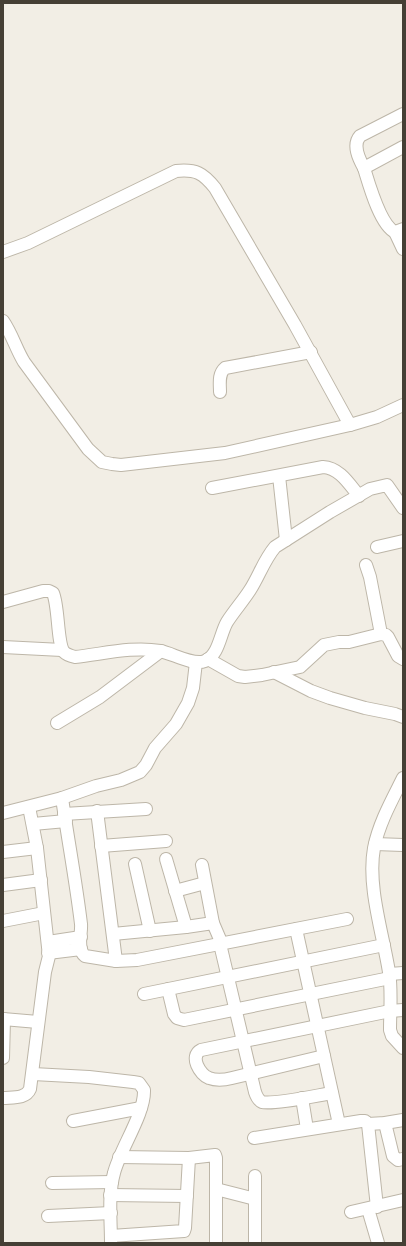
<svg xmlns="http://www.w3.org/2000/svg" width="406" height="1246" font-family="Raleway,sans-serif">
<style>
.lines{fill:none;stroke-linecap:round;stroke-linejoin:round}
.minor-casing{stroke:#bdb6a8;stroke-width:14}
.minor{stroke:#fff;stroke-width:12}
</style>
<rect width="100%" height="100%" fill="#f2eee5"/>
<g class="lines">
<defs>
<g id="minor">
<path d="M 403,114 L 360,136 C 352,145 359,159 364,168 L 403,147"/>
<path d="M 364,168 C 369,184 380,225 395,232 L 403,229"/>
<path d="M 395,232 L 403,249"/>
<path d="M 3,252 L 28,243 L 176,171 C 196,169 203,173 215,188 L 295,325 L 350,425 L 377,417 L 403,405"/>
<path d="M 3,321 C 12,334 16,349 24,362 L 88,449 L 102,462 L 112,464 L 121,465 L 225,453 L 350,425"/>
<path d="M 220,392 C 220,384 218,374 225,368 L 311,352"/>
<path d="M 279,476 L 286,540"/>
<path d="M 212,488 L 323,467 C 340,468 349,484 359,496"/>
<path d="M 377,547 L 403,541"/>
<path d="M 366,565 L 370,577 L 381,634 L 386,635 L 388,637 L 398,656 L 403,659"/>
<path d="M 3,602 L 43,591 L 49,591 L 53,593 C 59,607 57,644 64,652 C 67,655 71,656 75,657 C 103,654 133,646 160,651 C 172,653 193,666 205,661 C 219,655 220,634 227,622 C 234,611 243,601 250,590 C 259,576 264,560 275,547 L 330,512 L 370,489 L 387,485 L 403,508"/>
<path d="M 3,647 L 62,650"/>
<path d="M 208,659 L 238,676 L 245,677 L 262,675 L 300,667 L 324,645 L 339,642 L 349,642 L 381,634"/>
<path d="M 274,672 L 311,691 L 330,698 L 365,708 L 395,714 L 403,717"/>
<path d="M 57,723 L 100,697 L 161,651"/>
<path d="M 403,778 C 392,800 379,823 374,848 C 367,886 383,934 389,972 C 392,990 390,1011 390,1030 L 392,1036 L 403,1048"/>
<path d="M 62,798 C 68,840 76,882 81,924 C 82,933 76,949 85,956 L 116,961 L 137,960 L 347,919"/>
<path d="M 97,811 L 116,961"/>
<path d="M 3,813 L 62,798 L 96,786 L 121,780 L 140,772 L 146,765 L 155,748 L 176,724 L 188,703 L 193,688 L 196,662"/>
<path d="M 64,814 L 146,809"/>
<path d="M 33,824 L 66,821"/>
<path d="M 375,844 L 403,845"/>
<path d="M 101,846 L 166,841"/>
<path d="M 3,852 L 37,848"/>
<path d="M 166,859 L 186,927"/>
<path d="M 135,864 L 150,931"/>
<path d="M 202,865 L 213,923"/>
<path d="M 3,885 L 41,880"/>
<path d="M 175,891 L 205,883"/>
<path d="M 3,921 L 44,913"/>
<path d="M 296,929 L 339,1124"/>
<path d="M 113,934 L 186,927 L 213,923 L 222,944"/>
<path d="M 48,942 L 81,937"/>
<path d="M 220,944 L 255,1092 C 256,1095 258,1100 262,1102 C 272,1105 319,1095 332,1093"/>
<path d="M 48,953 L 81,949"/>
<path d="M 390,974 L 403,973"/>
<path d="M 168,989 L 174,1014 L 177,1018 L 184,1020 L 390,978"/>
<path d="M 144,994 L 384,945"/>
<path d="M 3,1019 L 38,1022"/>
<path d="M 324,1056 L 232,1078 C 224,1080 217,1081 209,1078 C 200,1075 189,1056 201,1050 L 390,1011 L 403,1010"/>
<path d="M 3,1058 L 4,1019"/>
<path d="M 33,1074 L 89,1077 L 133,1082 L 139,1083 L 144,1090 C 145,1114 120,1149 114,1173 C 108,1194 111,1221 111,1243"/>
<path d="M 3,1098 C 12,1097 26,1099 30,1089 L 45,972 L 49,956 L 37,848 L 29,807"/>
<path d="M 302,1098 L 307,1129"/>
<path d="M 73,1121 L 141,1108"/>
<path d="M 385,1123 L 393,1156 L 398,1160 L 403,1159"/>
<path d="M 368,1124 L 377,1207"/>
<path d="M 254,1138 L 361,1121 L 365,1121 L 368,1124 L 385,1123 L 403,1120"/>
<path d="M 119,1157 L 189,1158 L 215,1155 L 216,1158 L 216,1243"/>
<path d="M 52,1183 L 112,1182"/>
<path d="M 216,1189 L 255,1199"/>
<path d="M 110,1195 L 187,1196"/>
<path d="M 368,1209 L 378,1243"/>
<path d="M 351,1212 L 403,1200"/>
<path d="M 48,1216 L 111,1213"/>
<path d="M 111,1236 L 184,1231 L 185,1228 L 189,1158"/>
<path d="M 255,1243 L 255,1176"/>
</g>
</defs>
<use href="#minor" class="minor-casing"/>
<use href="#minor" class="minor"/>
</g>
<rect width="406" height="1246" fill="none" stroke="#453f35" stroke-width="8"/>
</svg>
